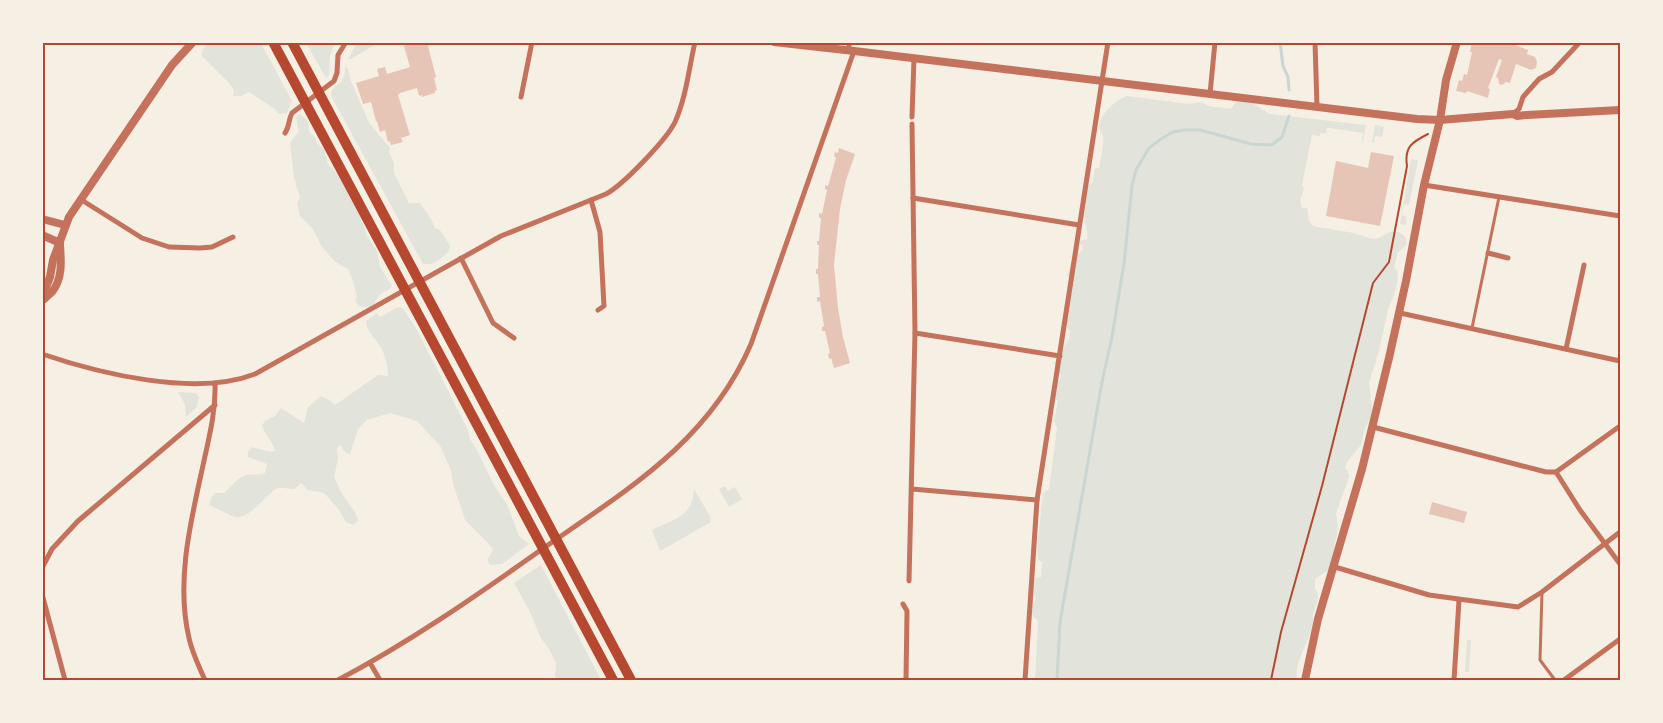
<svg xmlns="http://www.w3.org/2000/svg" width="1663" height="723" font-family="'Roboto Condensed',sans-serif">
<rect width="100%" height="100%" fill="#f6efe4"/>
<g fill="#e2e4dc">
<path d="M210,42l51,1 31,58 -5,12 -8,1 -4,-5 -26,-17 -8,4h-8l1,-6 -6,-8 -26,-26c-1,-7 3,-10 8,-14z"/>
<path d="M306,43h23l5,3 -4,10 -1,19 -3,3z"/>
<path d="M357,43v-1l21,1 -27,16h-3z"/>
<path d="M345,67l3,2 3,12 18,42 21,25 -1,4 5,11v10l15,30h11l11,16 4,9 5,2 10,16 -1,5c-7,7 -15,15 -26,13l-92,-168c1,-14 15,-10 14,-29z"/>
<path d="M1127,96l62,8 13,-2 6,4 23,3 6,-9 12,1 21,13 96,11 -3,17h-1l1,-9 -33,-5h-3l-1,6 -6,-1v3l-8,-1 -10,50 2,4 -4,12 2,7h5l2,13 4,5 41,7 15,5 7,1 14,-7h9c6,4 9,7 7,14l-8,6 -4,16 3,3 1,7 -3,14 -7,18 -9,41 -10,32 3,25 -2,10 -5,10 -4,17 -14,17 -2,6 3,3 1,6 -13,36 2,15 -8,41 -15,10v10c7,9 0,16 -2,26 0,6 0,10 -2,16 -5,16 -17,32 -14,49h-262l3,-59 -5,-5 -2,-8 5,-9c-4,-7 -4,-13 -1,-21l6,-1 1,-15 -4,-2 -1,-11 6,-56 6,-4 8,-61 -3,-7 4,-20 -6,-3v-15l8,-3 1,-5 -5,-6 -2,-6 15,-25 1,-8 -3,-2 -3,-10 7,-21v-16l-4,-6c5,-9 3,-20 15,-24l1,-5 -4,-2v-3l8,-2c1,-9 -1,-12 -3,-20 -4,-9 2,-24 4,-34l4,-2 3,-15h4c1,-8 5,-22 4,-31 -1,-3 -4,-7 -4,-11 1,-12 18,-27 28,-30z"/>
<path d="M299,114c10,7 9,3 10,17l6,6 2,6 7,6 4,15 13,13 7,17 14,24 -1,5h2l4,13 10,15 3,16 12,19c-3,5 -5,4 -10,7 -10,8 -4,17 -23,13l-4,-6 2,-3 -5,-19 -4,-9 -13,-7 -13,-15 -9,-18 -13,-13 -3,-14 3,-4 -6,-21 -4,-34 9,-12 -3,-13z"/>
<path d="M1375,125l9,2 -2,10 -7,-1 -1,7 -2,-1z"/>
<path d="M1411,159l7,1 -9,45 -5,-1 -2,11 5,2 -1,8 -6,-1z"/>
<path d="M398,307l5,1 14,22 51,100 2,9 7,11 18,37 12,17 12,32 10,8 -27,20 -12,1 -3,-5 6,-10 -5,-7 -23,-23 -12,-36 -2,-13 -10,-24 -24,-26 -27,-8 -23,7 -9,9 -8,25 -4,-1 -6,-8 -3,3 1,11 -4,18 8,17 13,18 3,8 -5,5 -7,-3 -7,-12 -15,-17 -16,-3 -7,-7 -7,6c-5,0 -11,-2 -16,-1 -9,2 -28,33 -44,29 -7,-3 -17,-9 -25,-12l3,-8 3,-4h9c6,-6 13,-14 20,-17 6,-3 12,0 21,-3l2,-9 -19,-7v-5l4,-5 18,5 6,-1c-4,-10 -11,-16 -14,-26l3,-4 10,-5 6,-8 23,15 4,-16 13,-11 10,5 4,4 43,-30 10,1c0,-10 -2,-19 -7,-28 -5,-10 -15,-16 -15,-27l11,-8 3,4z"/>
<path d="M178,392l18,1 3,4 -2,10 -11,10 -1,-13z"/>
<path d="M725,486l3,5 7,-4 7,12 -13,8 -10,-18z"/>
<path d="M694,489l17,29 -1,1 1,3 -51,29 -8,-21c22,-11 41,-13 42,-41z"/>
<path d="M541,565l60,115h-45l-1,-5 1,-12 -7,-14 -8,-11 -12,-28 -15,-27z"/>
<path d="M1467,640h4l-2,32h-4z"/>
</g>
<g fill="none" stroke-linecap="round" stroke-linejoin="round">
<g stroke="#c9d6d2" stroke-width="3">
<path d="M1280,42l3,24 5,11 1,13"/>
<path d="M1057,680l3,-58 42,-240 10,-45 12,-74 8,-77 4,-16 13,-22 12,-9 12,-7 12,-2h15l51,14 21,1 10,-8 7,-21"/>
</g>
</g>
<g fill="#e6c5b7">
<path d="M414,42h13l9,35 -2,1 3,12 -2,1v2l-13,4v-2l-3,1 -2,-8 -17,5 -2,2 12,40 -9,3 2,4 -12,3 -1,-4 -2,1 -3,-12 -5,2 -3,-11h-1l-5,-19 -8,2 -7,-21 23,-7 -2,-7 8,-2 2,7 23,-7 -6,-21z"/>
<path d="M1472,42h35l21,8 -1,4 8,3 2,5 -1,6 -5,2 -15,-6 -6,19 -4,-1 -4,3 -3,-1 -1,-6 -2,-1 6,-17 -3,-1 -11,29 2,1 -2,9 -21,-7 -1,2 -10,-2 3,-11 3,1 2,-7 3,1 5,-23h-2z"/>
<path d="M839,148l16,6 -9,26 -6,29 -6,56 4,43 5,29 7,26 -16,5 -3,-10 -2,1 -1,-5 2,-1 -5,-22h-3v-4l2,-1 -4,-25 -3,1v-5h3l-2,-23h-2v-5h2l1,-24h-2v-4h2l2,-23h-2v-5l3,1 5,-24 -2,-1v-4l3,1 8,-28 -2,-2 1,-4 3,1z"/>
<path d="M1371,152l23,4 -14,70 -54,-10 10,-55 32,7z"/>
<path d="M1432,502l35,10 -3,11 -35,-9z"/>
</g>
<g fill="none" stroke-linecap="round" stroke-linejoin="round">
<path stroke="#b5482f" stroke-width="2" d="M1271,680l10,-48 41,-146 51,-203 16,-21 18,-96c-3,-19 5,-24 21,-32"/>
<g stroke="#c5725c" stroke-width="3">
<path d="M1472,328l27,-131"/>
<path d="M1542,592l-2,68 15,20"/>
</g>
<g stroke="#c5725c" stroke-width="5">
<path d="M849,42v8"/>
<path d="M1315,42l2,65"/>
<path d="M1210,94l5,-52"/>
<path d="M521,97l11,-55"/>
<path d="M1513,114l6,-5 4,-12 16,-18 13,-7 28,-30"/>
<path d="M912,117l2,-59"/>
<path d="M285,133c5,-7 3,-13 7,-20l42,-32 3,-8 1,-18 8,-13"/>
<path d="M1424,185l196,31"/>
<path d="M913,198l166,27"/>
<path d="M80,199l62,39 27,9 31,1 12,-1 21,-10"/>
<path d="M591,200l9,32 4,74 -6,4"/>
<path d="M1488,253l20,5"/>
<path d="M461,258l32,65 21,15"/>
<path d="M1400,313l220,48"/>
<path d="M915,333l145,23"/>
<path d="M1566,349l18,-84"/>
<path d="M42,354c59,20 154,43 213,20l246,-138 105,-42c17,-9 61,-55 69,-72 11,-24 14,-54 20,-80"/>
<path d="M1373,427l173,45h10"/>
<path d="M1556,472l24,38 40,54"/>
<path d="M1556,472l64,-46"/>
<path d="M912,489l125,11"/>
<path d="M1335,567l94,28 89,12 24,-15 78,-60"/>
<path d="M42,568l10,-19 26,-28 137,-116"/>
<path d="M909,581l6,-248 -3,-209"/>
<path d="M42,594l23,86"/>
<path d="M903,604l4,7 -1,69"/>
<path d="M370,663l10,17"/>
<path d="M205,680c-6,-13 -13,-28 -16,-42 -13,-55 1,-114 13,-168 6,-29 14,-56 13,-87"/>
<path d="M338,680c70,-37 135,-82 200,-128 85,-60 170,-108 213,-208l103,-293"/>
<path d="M1025,680l12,-180 71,-458"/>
<path d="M1454,680l5,-80"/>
<path d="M1564,680l56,-41"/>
</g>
<g stroke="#c5725c" stroke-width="8">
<path d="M774,42l80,9 563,68 23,1 73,-6 4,2 10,-1 93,-5"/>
<path d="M42,219l23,6"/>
<path d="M42,235l18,8"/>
<path d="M45,298v-8l5,-13 3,-17 16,-43 103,-152 21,-23"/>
<path d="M43,300c3,-3 6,-5 9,-8 11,-14 9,-31 8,-47"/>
<path d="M1305,680l13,-61 44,-150 27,-111 17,-77 18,-96 16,-65 6,-40 11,-38"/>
</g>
<g stroke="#b5482f" stroke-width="10">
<path d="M273,42l340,638"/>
<path d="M292,42l339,638"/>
</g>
</g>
<rect width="1663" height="723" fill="none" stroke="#f6efe4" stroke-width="88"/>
<rect x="44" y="44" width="1575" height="635" fill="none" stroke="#b5482f" stroke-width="2"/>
</svg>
